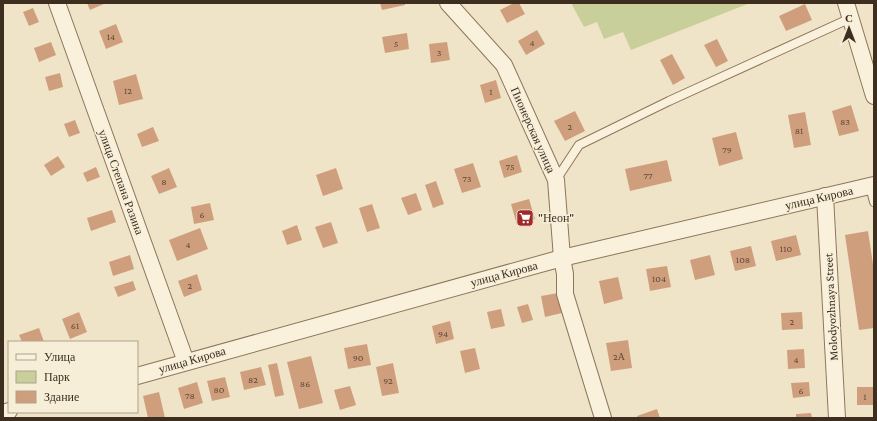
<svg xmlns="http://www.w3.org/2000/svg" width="877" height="421" font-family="'Crimson Pro',serif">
<rect width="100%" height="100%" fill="#f0e4c8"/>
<path fill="#c9cf9b" d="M571,3h179l-119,47 -8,-18 -19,7 -7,-17 -13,5z"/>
<g fill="#cf9f7d">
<path d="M87,3h19l-16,7z"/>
<path d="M380,3h25v2l-23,5z"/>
<path d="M514,3h5l6,11 -18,9 -7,-13z"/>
<path d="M805,4l7,16 -26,11 -7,-15z"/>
<path d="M33,8l6,14 -10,4 -6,-14z"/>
<path d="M116,24l7,18 -17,7 -7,-18z"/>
<path d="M537,30l8,14 -19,11 -8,-14z"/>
<path d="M407,33l2,16 -24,4 -3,-16z"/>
<path d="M717,39l11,22 -12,6 -12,-22z"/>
<path d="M51,42l5,13 -17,7 -5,-14z"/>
<path d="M447,42l3,18 -19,3 -2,-19z"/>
<path d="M672,54l13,24 -12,7 -13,-25z"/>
<path d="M60,73l3,14 -14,4 -4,-14z"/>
<path d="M136,74l7,25 -24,6 -6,-24z"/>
<path d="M496,80l5,18 -16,5 -5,-18z"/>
<path d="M851,105l8,26 -20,5 -7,-25z"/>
<path d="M575,111l10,20 -20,10 -11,-20z"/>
<path d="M805,112l6,33 -17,3 -6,-33z"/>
<path d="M75,120l5,13 -11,4 -5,-13z"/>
<path d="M153,127l6,14 -17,6 -5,-13z"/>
<path d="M736,132l7,27 -24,7 -7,-28z"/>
<path d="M517,155l5,17 -18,6 -5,-17z"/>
<path d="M58,156l7,11 -14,9 -7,-11z"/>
<path d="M667,160l5,21 -42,10 -5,-22z"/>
<path d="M473,163l8,24 -19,6 -8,-24z"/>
<path d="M96,167l4,10 -13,5 -4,-9z"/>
<path d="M169,168l8,19 -18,7 -8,-18z"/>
<path d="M336,168l7,21 -20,7 -7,-21z"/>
<path d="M436,181l8,23 -11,4 -8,-23z"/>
<path d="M416,193l6,17 -14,5 -7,-17z"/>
<path d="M529,199l6,20 -18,6 -6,-21z"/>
<path d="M210,203l4,17 -20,4 -3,-17z"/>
<path d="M372,204l8,24 -13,4 -8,-24z"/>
<path d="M112,210l4,12 -25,9 -4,-13z"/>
<path d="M331,222l7,21 -15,5 -8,-21z"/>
<path d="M297,225l5,15 -15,5 -5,-14z"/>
<path d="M200,228l8,21 -31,12 -8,-21z"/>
<path d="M868,231l6,40v57l-15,2 -14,-95z"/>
<path d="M796,235l5,20 -25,6 -5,-20z"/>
<path d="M751,246l5,20 -21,5 -5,-20z"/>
<path d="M130,255l4,14 -21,7 -4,-14z"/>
<path d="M710,255l5,20 -20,5 -5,-20z"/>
<path d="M667,266l4,21 -21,4 -4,-22z"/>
<path d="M197,274l5,16 -18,7 -6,-16z"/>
<path d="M618,277l5,22 -19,5 -5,-23z"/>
<path d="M133,281l3,9 -18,7 -4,-10z"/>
<path d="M558,293l4,20 -17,4 -4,-21z"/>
<path d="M528,304l5,16 -11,3 -5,-16z"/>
<path d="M501,309l4,17 -14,3 -4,-17z"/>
<path d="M79,312l8,20 -17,7 -8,-20z"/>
<path d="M802,312l1,17 -21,1 -1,-17z"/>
<path d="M450,321l4,18 -18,5 -4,-18z"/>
<path d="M39,328l5,14h-22l-3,-7z"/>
<path d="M628,340l4,28 -21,3 -5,-28z"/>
<path d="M367,344l4,21 -23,4 -4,-21z"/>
<path d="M475,348l5,21 -15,4 -5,-22z"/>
<path d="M804,349l1,19 -17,1 -1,-19z"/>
<path d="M311,356l12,47 -24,6 -12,-47z"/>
<path d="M277,363l7,32 -9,2 -7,-32z"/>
<path d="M393,363l6,30 -17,3 -6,-29z"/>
<path d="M261,367l5,18 -22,5 -4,-18z"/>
<path d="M225,377l5,20 -18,4 -5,-20z"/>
<path d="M197,382l6,21 -19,6 -6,-21z"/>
<path d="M809,382l1,14 -17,2 -2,-15z"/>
<path d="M350,386l6,19 -16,5 -6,-20z"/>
<rect x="857" y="387" width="17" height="18"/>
<path d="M159,392l6,26h-17l-5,-22z"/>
<path d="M657,409l3,9h-22l-1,-2z"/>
<path d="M811,413l1,5h-16v-4z"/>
</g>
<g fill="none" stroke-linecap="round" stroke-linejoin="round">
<defs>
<g id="service">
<path d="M556,180l23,-35 90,-44 182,-83"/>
<path d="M870,186l4,16"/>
</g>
<g id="minor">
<path d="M57,3l129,359"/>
<path d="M448,3l56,62 52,115 6,78 3,16v20l38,124"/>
<path d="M846,3l28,93"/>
<path d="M825,196l12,222"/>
<path d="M137,376l425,-118 312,-73"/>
<path d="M3,413l6,-2"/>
</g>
</defs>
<use href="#service" stroke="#8d765c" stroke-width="10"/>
<use href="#minor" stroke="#8d765c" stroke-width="18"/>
<use href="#service" stroke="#faf1dc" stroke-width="8"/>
<use href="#minor" stroke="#faf1dc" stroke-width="16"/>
</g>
<defs>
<symbol id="supermarket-square" viewBox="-11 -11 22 22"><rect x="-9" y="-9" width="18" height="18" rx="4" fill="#9e2a2b" stroke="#f7eed8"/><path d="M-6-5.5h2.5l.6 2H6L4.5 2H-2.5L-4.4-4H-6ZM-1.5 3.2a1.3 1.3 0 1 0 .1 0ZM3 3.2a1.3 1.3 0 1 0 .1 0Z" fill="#fff"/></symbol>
</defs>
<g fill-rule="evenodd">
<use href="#supermarket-square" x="515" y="208" width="20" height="20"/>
</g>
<g text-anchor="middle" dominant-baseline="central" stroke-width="3" stroke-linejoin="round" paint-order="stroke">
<g font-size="10" fill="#624a37">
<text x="111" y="36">14</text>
<text x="532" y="42">4</text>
<text x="396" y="43">5</text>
<text x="439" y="52">3</text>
<text x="128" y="90">12</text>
<text x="491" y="91">1</text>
<text x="845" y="121">83</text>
<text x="570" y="126">2</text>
<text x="799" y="130">81</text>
<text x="727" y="149">79</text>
<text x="510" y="166">75</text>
<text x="648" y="175">77</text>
<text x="467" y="178">73</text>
<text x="164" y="181">8</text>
<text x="202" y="214">6</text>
<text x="188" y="244">4</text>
<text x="786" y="248">110</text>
<text x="743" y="259">108</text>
<text x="659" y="278">104</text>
<text x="190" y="285">2</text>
<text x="792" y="321">2</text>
<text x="75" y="325">61</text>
<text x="443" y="333">94</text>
<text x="619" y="356">2А</text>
<text x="358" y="357">90</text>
<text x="796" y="359">4</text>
<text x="253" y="379">82</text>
<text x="388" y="380">92</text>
<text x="305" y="383">86</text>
<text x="219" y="389">80</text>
<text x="801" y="390">6</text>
<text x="190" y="395">78</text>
<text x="865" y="396">1</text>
</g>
<g font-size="12" fill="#3d2e20" stroke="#f7eed8">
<text transform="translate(533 130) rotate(66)">Пионерская улица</text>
<text transform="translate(121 182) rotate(70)">улица Степана Разина</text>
<text transform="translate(819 198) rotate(-13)">улица Кирова</text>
<text transform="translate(504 274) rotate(-15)">улица Кирова</text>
<text transform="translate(831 307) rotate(-93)">Molodyozhnaya Street</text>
<text transform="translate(192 360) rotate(-16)">улица Кирова</text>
</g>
<g font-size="12" fill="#3d2e20" stroke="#f7eed8" text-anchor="start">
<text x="538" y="218">"Неон"</text>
</g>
</g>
<rect width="877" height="421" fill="none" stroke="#3d2e20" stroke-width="8"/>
<rect x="8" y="341" width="130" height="72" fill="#f7eed8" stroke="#ada18e"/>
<rect x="16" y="354" width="20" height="6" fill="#faf1dc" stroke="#ada18e"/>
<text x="44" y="361" font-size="12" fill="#3d2e20">Улица</text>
<rect x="16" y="371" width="20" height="12" fill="#c9cf9b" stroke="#ada18e"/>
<text x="44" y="381" font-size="12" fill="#3d2e20">Парк</text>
<rect x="16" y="391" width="20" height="12" fill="#cf9f7d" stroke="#ada18e"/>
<text x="44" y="401" font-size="12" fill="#3d2e20">Здание</text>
<g transform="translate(849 28)" stroke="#f7eed8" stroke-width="3" paint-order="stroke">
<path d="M0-3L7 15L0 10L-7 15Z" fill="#3d2e20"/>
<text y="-6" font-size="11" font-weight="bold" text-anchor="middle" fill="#3d2e20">С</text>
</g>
</svg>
